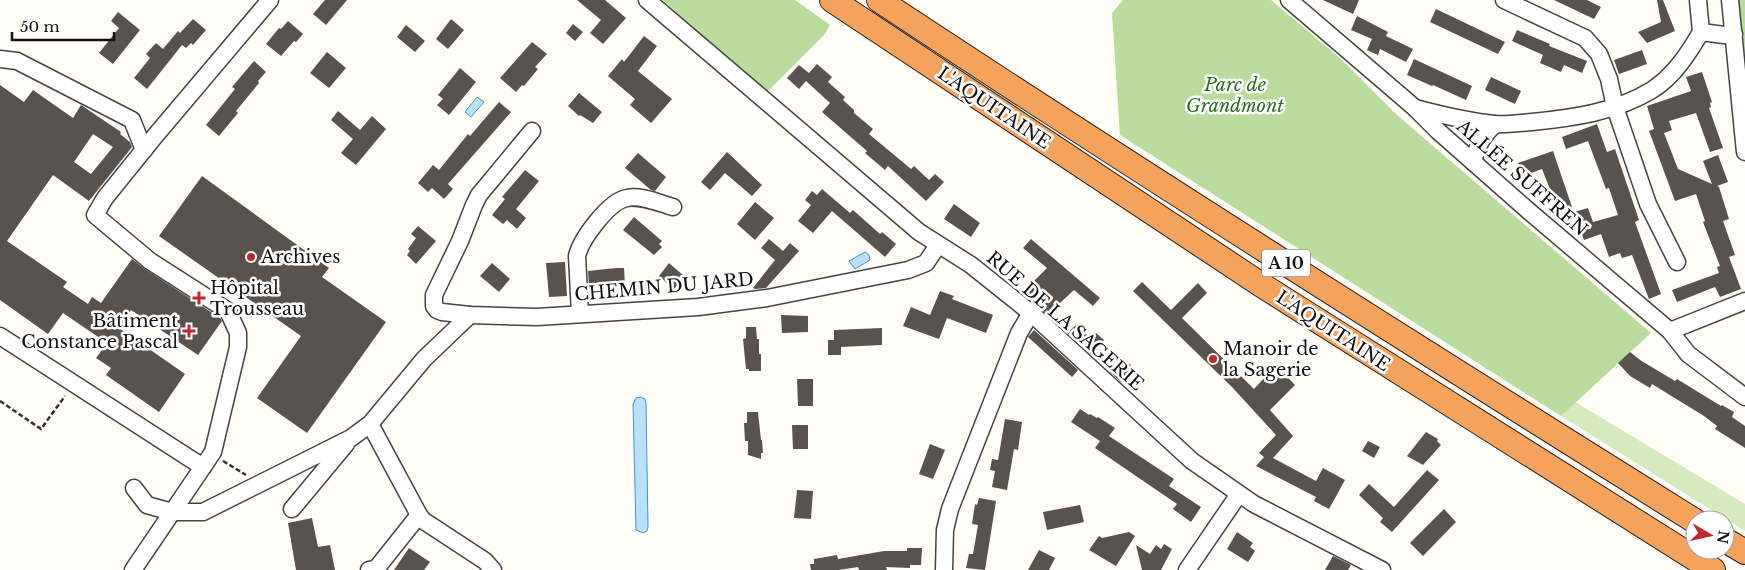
<svg xmlns="http://www.w3.org/2000/svg" width="1745" height="570" font-family="'Libre Baskerville',serif">
<rect width="100%" height="100%" fill="#fffdf5"/>
<path fill="#d5ebbd" d="M1575,402l170,102v27l-184,-115z"/>
<g fill="#b9dc9c">
<path d="M663,0h132l35,25 -6,10 -59,59z"/>
<path d="M1123,0h148l70,59 56,56 254,218 -90,83 -441,-281 -8,-122z"/>
<path d="M1738,0h7v59z"/>
</g>
<g fill="#b9e0f7" stroke="#3f96cf">
<path d="M477,97l7,5 -13,15 -6,-5z"/>
<path d="M865,252l4,3 1,5 -15,9 -6,-8z"/>
<path d="M641,397l4,2 1,4 2,124 -1,4 -4,2 -7,-3 -3,-126 3,-6z"/>
</g>
<g fill="#5a524d" fill-rule="evenodd">
<path d="M325,0h22l-21,25 -13,-11z"/>
<path d="M577,0h28l21,18 -23,26 -13,-11 11,-13z"/>
<path d="M1323,0h36l-6,14z"/>
<path d="M1554,0h33l14,7 -7,12z"/>
<path d="M1657,0h6l12,31 -28,12 -9,-11 23,-10z"/>
<path d="M1436,9l69,33 -7,12 -68,-32z"/>
<path d="M118,12l22,18 -27,34 -14,-11 20,-25 -8,-7z"/>
<path d="M1357,16l31,16 -2,4 27,13 -7,13 -26,-13 -2,6 -11,-5 5,-11 -21,-9z"/>
<path d="M193,19l13,11 -13,15 -2,-2 -5,5 -4,-3 -35,44 -13,-11 16,-20 -4,-4 10,-11 7,6 15,-18 2,2z"/>
<path d="M451,19l13,11 -16,19 -12,-10z"/>
<path d="M288,21l15,13 -7,8 -2,-1 -13,15 -15,-12 13,-16 2,1z"/>
<path d="M573,24l10,8 -8,9 -9,-8z"/>
<path d="M406,25l19,16 -10,11 -18,-15z"/>
<path d="M1517,30l33,14 -1,2 38,15 -5,12 -18,-8 -3,7 -21,-9 3,-8 -31,-14z"/>
<path d="M644,36l13,10 -19,25 34,28 -21,24 -21,-18 5,-6 -27,-23 14,-17 2,3z"/>
<path d="M532,42l15,12 -12,13 3,2 -14,17 -2,-1 -6,7 -16,-14z"/>
<path d="M1642,50l5,14 -28,10 -5,-14z"/>
<path d="M327,52l19,16 -17,20 -19,-15z"/>
<path d="M1414,59l58,27 -6,14 -33,-15 -1,1 -25,-11z"/>
<path d="M254,61l12,11 -8,9 1,2 -23,28 2,2 -19,23 -13,-11 29,-36 -3,-2z"/>
<path d="M817,64l15,13 -4,5 17,15 -2,3 11,10v3l19,16 -4,5 42,35 3,-3 15,14 6,-6 9,8 -18,19 -38,-35 -3,4 -20,-17 2,-2 -45,-39 8,-9 -24,-22 -7,8 -12,-11 12,-13 10,8z"/>
<path d="M460,68l16,14 -27,33 -12,-10 6,-6 -5,-4z"/>
<path d="M1702,72l10,30 -2,1 1,4 -2,1 14,40 -13,4 -14,-39 -27,8 3,9 -8,3 14,36 34,15 -9,-23 15,-6 10,27 -11,4 2,1 10,32 -6,2 12,34 -6,2 12,32 -21,8 -5,-10 -38,15 -5,-12 47,-17 -2,-6 3,-1 -17,-44 2,-1 -9,-27 -21,7 -26,-70 5,-2 -7,-23 44,-15 -5,-14z"/>
<path d="M1491,77l30,14 -6,13 -30,-14z"/>
<path d="M0,85l24,17 9,-12 40,28 8,-13 40,27 -1,2 10,8 2,5 -43,54 -36,-26 -46,66 60,41 -4,5 25,17 4,-7 9,6 31,-44 13,10 75,49 2,3 -24,34 -67,-45 -12,18 66,46 -26,38 -53,-37 5,-7 -15,-10 11,-15 -44,-30 -15,21 -48,-34zM93,134l20,13 -22,27 -17,-12z"/>
<path d="M579,93l23,19 -9,11 -13,-8 -1,1 -11,-10z"/>
<path d="M499,102l12,10 -63,72 5,5 -9,10 -12,-11 -4,4 -10,-9 15,-18 6,5 29,-36 2,2z"/>
<path d="M338,111l22,19 12,-14 14,13 -30,36 -15,-12 12,-14 -22,-19z"/>
<path d="M1597,124l10,28 8,-3 24,71 -4,2 26,72 -12,5 -17,-44 -10,3 -2,-5 -11,4 -8,-23 -17,6 -10,-28 14,-4 5,14 25,-7 -9,-27 -3,1 -18,-48 -22,8 -4,-12z"/>
<path d="M1553,151l19,56 -13,5 -17,-43 -19,7 -5,-13z"/>
<path d="M727,152l35,33 -10,11 -27,-23 -15,17 -9,-8z"/>
<path d="M638,153l28,24 -11,14 -4,-1 -26,-22z"/>
<path d="M525,170l14,11 -23,28 10,9 -9,11 -10,-9 -4,4 -11,-9 13,-16 -3,-2z"/>
<path d="M202,176l127,92 -7,9 64,45 -79,111 -50,-35 44,-62 -142,-100z"/>
<path d="M822,189l28,24 3,-3 27,24 2,-2 14,12 -11,13 -53,-46 -19,22 -15,-12 13,-16 -6,-5 7,-9 5,4z"/>
<path d="M755,202l19,16 -19,22 -18,-16z"/>
<path d="M954,204l26,19 -9,14 -27,-18z"/>
<path d="M634,217l28,24 -3,3 3,3 -8,8 -31,-25z"/>
<path d="M418,226l18,15 -20,23 -9,-9 3,-4 -2,-2 8,-11 -5,-4z"/>
<path d="M769,239l14,12 7,-8 9,8 -33,37 -11,1 -2,-1 22,-28 -14,-12z"/>
<path d="M1031,239l69,59 -7,8 -19,-16 -27,25 -25,-22 25,-25 -24,-20z"/>
<path d="M565,262l2,34 -18,1 -3,-34z"/>
<path d="M492,263l18,16 -11,13 -19,-16z"/>
<path d="M669,263l15,13 -10,13 -15,-13z"/>
<path d="M616,268h8l1,17 -36,2 -1,-16z"/>
<path d="M1142,282l29,28 27,-27 9,10 -25,25 72,71 22,-24 19,20 -25,25 23,26 -20,22 43,23 7,-13 22,12 -16,29 -15,-8 2,-4 -60,-31 8,-9 -5,-4 17,-18 -44,-48 -99,-96z"/>
<path d="M940,291l14,5 -2,3 41,16 -7,18 -39,-15 -8,21 -36,-13 8,-19 19,8z"/>
<path d="M781,315l27,1v16l-26,1z"/>
<path d="M1055,322l6,1 8,8 7,-6 15,14 5,-6 8,7 -12,15z"/>
<path d="M746,327h10l1,12h2v15h2v17h-12v-2h-3l-3,-30 3,-1z"/>
<path d="M882,328v17l-41,2v8h-13v-15h6v-10z"/>
<path d="M1034,330l44,40 -6,7 -44,-40z"/>
<path d="M1630,352l10,8 35,21 2,-2 44,27 1,-1 12,7 -2,5 13,9v22l-30,-19 2,-3 -13,-10 -52,-32 -2,4 -20,-12 -12,-13z"/>
<path d="M1123,358l11,10 -13,14 -11,-10z"/>
<path d="M797,379h16v27h-15z"/>
<path d="M1080,409l9,6 1,-1 7,4 1,-1 17,11 -6,8 65,43 -5,7 32,21 -10,15 -18,-13 4,-5 -82,-56 5,-7 -29,-19z"/>
<path d="M747,412h11l3,28h1l1,13h-2v6l-13,-4v-14h-3l-1,-18h3z"/>
<path d="M1005,419l17,3 -4,28 -4,-1 -7,41 -15,-3 3,-16 -5,-1 2,-11 6,1z"/>
<path d="M792,425h16v24h-15z"/>
<path d="M1426,432l12,7 -1,2 4,4 -18,20 -16,-9z"/>
<path d="M1368,441l12,6 -6,11 -12,-7z"/>
<path d="M930,444l15,6 -12,29 -14,-5z"/>
<path d="M1427,470l12,10 -47,52 -12,-10 3,-4 -24,-23 10,-11 25,23z"/>
<path d="M797,490l16,1 -2,28 -17,-1z"/>
<path d="M979,498l17,3 -11,69 -19,-2 3,-14h4l5,-29 -6,-1 3,-20 2,1z"/>
<path d="M1080,505l4,17 -37,8 -4,-18z"/>
<path d="M1444,509l12,13 -33,34 -13,-13z"/>
<path d="M312,518l6,29 12,-2 5,25h-39l-8,-47z"/>
<path d="M1129,532l6,4 -19,30 -27,-16 10,-14 3,2z"/>
<path d="M1237,532l16,11 -3,4 5,4 -7,11 -21,-13z"/>
<path d="M1164,544l8,5 -11,21h-19l-6,-25 14,9 6,-9 5,4z"/>
<path d="M409,548l21,14 -6,8h-30z"/>
<path d="M907,548h15l-1,17h-11v3l-24,-1 1,3h-28l-1,-3 -19,3h-28l-1,-6h4v-5l23,-4 1,4 46,-8h23z"/>
<path d="M1039,550l16,8 -6,12h-21z"/>
<path d="M1333,556l18,9 -3,5h-23z"/>
</g>
<g fill="none" stroke-linecap="round" stroke-linejoin="round">
<defs>
<g id="minor">
<path d="M647,0l272,232 52,33 60,48 161,148 62,43 128,66"/>
<path d="M1289,0l126,108 23,23 93,82 139,118 75,-30"/>
<path d="M1504,0l81,38 14,16 10,25 6,28 33,97 29,58"/>
<path d="M1698,0l3,32 23,3 10,-1"/>
<path d="M1730,0l15,152"/>
<path d="M0,59l17,2 115,59 12,30"/>
<path d="M1415,108c26,7 52,13 79,16 12,1 25,-1 38,-2 41,-4 84,-10 120,-32 22,-14 36,-36 49,-58"/>
<path d="M532,131l-53,64 -5,10 -14,36 -26,54v11l3,4 5,2 28,3 67,2 161,-10 69,-9 141,-28 18,-7 12,-18"/>
<path d="M1473,162c4,-16 10,-27 22,-38"/>
<path d="M580,314l-3,-58c4,-17 32,-55 50,-58 14,-3 32,5 46,9"/>
<path d="M1670,331l18,23 57,43"/>
<path d="M0,336l203,131"/>
<path d="M370,424l49,91 5,6 61,40 8,9"/>
<path d="M134,488l13,17 25,7h31l148,-74 19,-14 54,-65 46,-44"/>
<path d="M292,509l54,-65"/>
<path d="M133,570l80,-118 25,-105v-14l-10,-22 -78,-50 -55,-46 10,-17 50,-62 115,-136"/>
<path d="M369,570l7,-1 43,-54"/>
<path d="M944,570l1,-40 5,-21 69,-176 12,-20"/>
<path d="M1187,570l52,-76"/>
</g>
<g id="highway">
<path d="M832,0l428,284 453,286"/>
<path d="M879,0c269,178 542,350 816,521"/>
<path d="M1725,540l20,12"/>
</g>
</defs>
<use href="#minor" stroke="#444" stroke-width="19"/>
<use href="#highway" stroke="#222" stroke-width="26"/>
<g stroke="#333" stroke-width="2.5" stroke-dasharray="5 2.5" stroke-linecap="butt">
<path d="M0,401l41,28 24,-33"/>
<path d="M223,461l23,14"/>
</g>
<use href="#minor" stroke="#fff" stroke-width="16"/>
<use href="#highway" stroke="#f5a25d" stroke-width="24"/>
</g>
<g fill="#c4262e" stroke="#fff" stroke-width="2">
<circle cx="251" cy="257" r="5"/>
<path d="M196.5 290.5h5v5h5v5h-5v5h-5v-5h-5v-5h5z"/>
<path d="M186.5 323.5h5v5h5v5h-5v5h-5v-5h-5v-5h5z"/>
<circle cx="1213" cy="359" r="5"/>
</g>
<g text-anchor="middle" dominant-baseline="central" stroke-width="5" stroke-linejoin="round" paint-order="stroke">
<rect fill="#fff" stroke="#585858" stroke-width="1" x="1262" y="249.5" width="48" height="27" rx="4"/>
<g font-size="16" font-weight="bold" fill="#111">
<text x="1286" y="263">A 10</text>
</g>
<g font-size="18" font-style="italic" fill="#2f6b1f" stroke="#fff">
<text x="1235" y="85">Parc de<tspan x="1235" dy="21">Grandmont</tspan></text>
</g>
<g font-size="18" fill="#111" stroke="#fff">
<text transform="translate(994 108) rotate(34)">L'AQUITAINE</text>
<text transform="translate(1522 178) rotate(41)">ALLÉE SUFFREN</text>
<text transform="translate(664 287) rotate(-5)">CHEMIN DU JARD</text>
<text transform="translate(1065 321) rotate(41)">RUE DE LA SAGERIE</text>
<text transform="translate(1333 331) rotate(33)">L'AQUITAINE</text>
</g>
<g font-size="18" fill="#111" stroke="#fff" text-anchor="start">
<text x="261" y="257">Archives</text>
<text x="210" y="288">Hôpital<tspan x="210" dy="21">Trousseau</tspan></text>
<text x="178" y="321" text-anchor="end">Bâtiment<tspan x="178" dy="21">Constance Pascal</tspan></text>
<text x="1223" y="349">Manoir de<tspan x="1223" dy="21">la Sagerie</tspan></text>
</g>
</g>
<g transform="translate(1710 535) rotate(99)"><circle r="24" fill="#ffffff" stroke="#a0a0a0"/>
<path d="M0-4L9 19L0 12L-9 19Z" fill="#c4262e"/>
<text y="-8" font-size="14" font-weight="bold" text-anchor="middle" fill="#111111">N</text>
</g>
<path d="M12 32v8h102v-8" fill="none" stroke="#111111" stroke-width="2.5"/>
<text x="20" y="32" font-size="15" fill="#111111" stroke="#ffffff" stroke-width="4" paint-order="stroke">50 m</text>
</svg>
